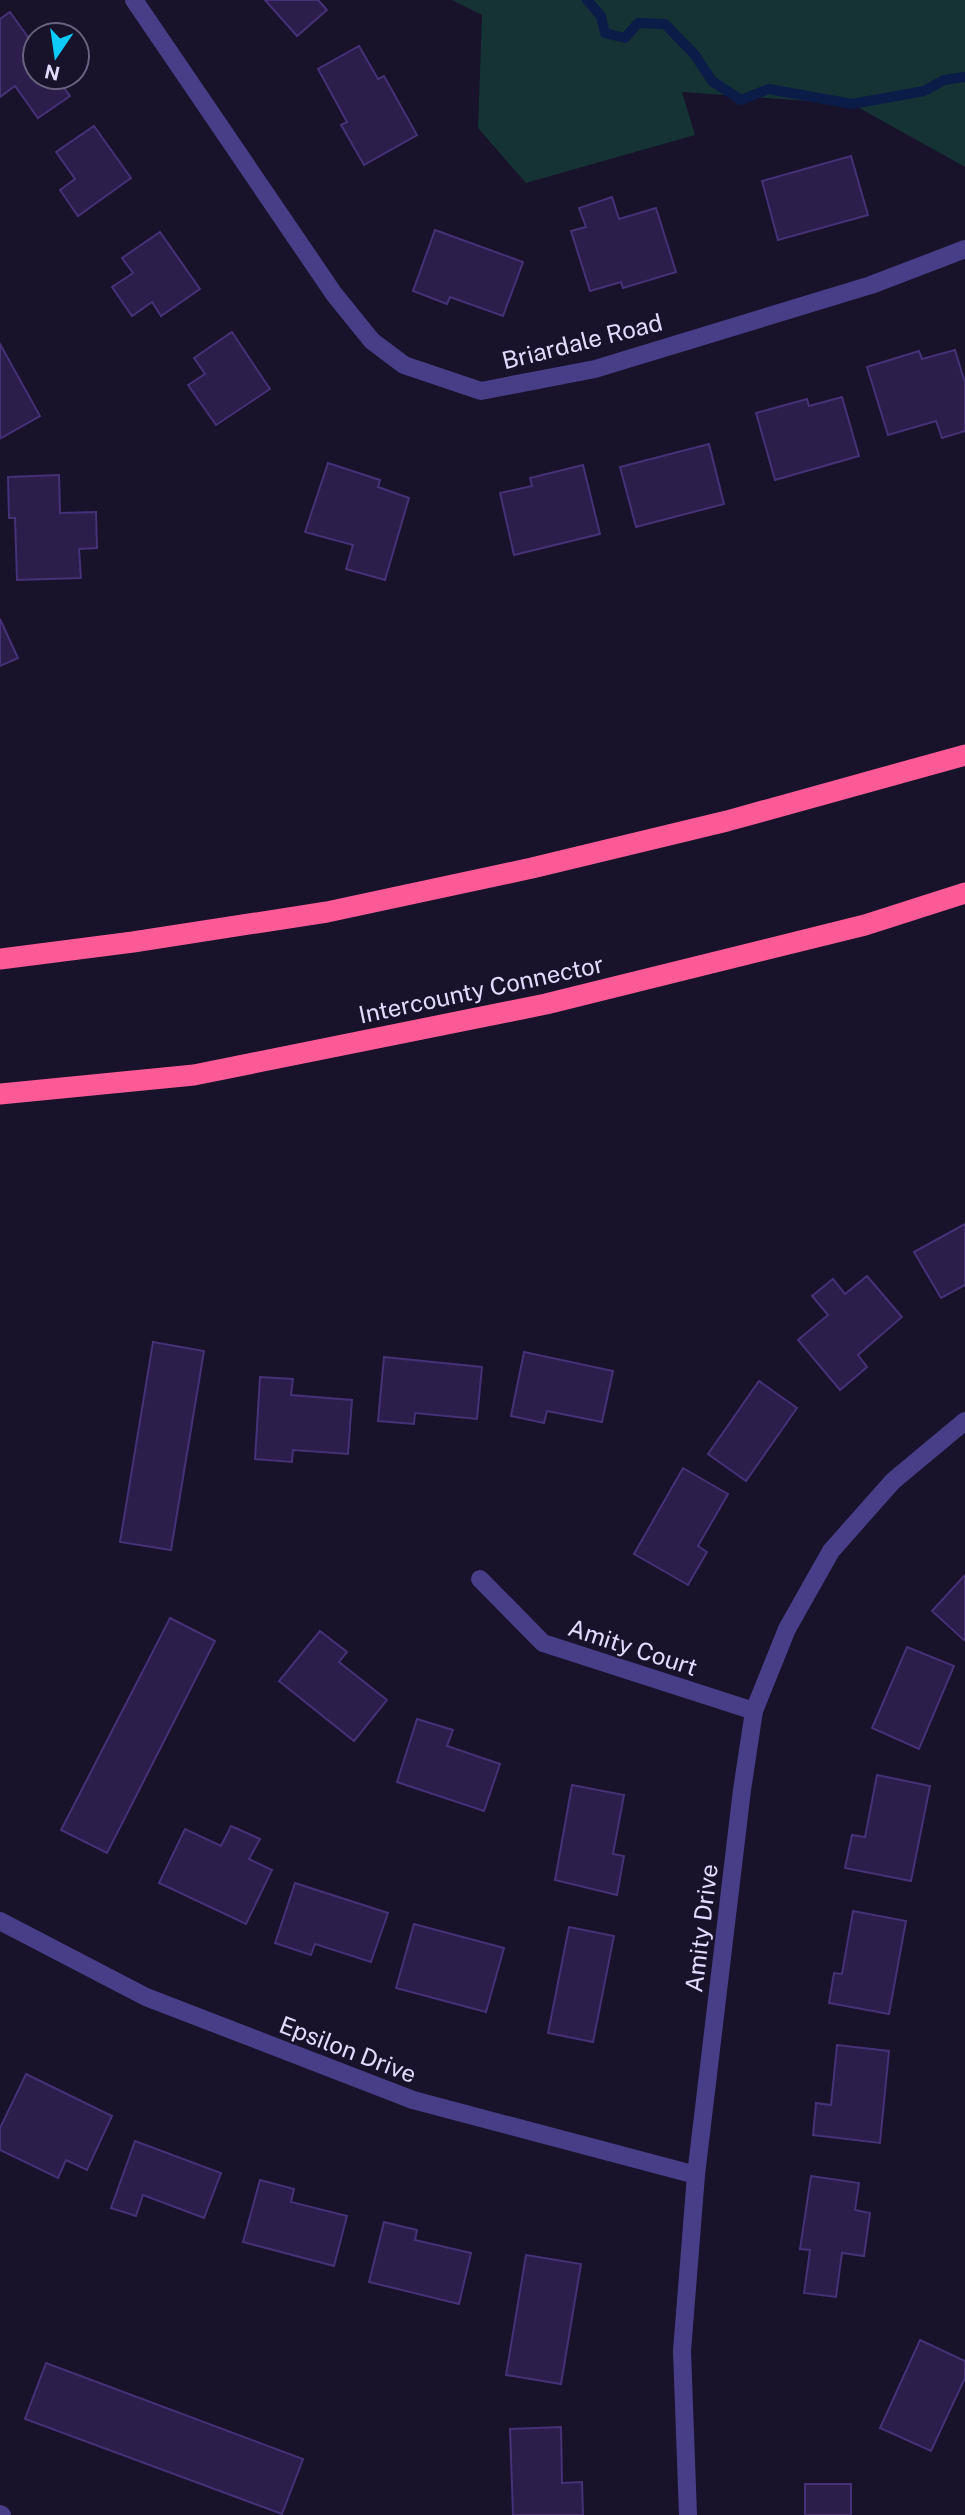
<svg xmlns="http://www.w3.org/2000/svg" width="965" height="2515" font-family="'Public Sans',sans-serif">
<rect width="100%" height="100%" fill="#18122a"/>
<path fill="#153234" d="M452,0h513v167l-113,-63 -170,-12 13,43 -169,48 -48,-55 4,-113z"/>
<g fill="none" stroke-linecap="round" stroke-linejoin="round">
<path stroke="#0c1c48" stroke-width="10" d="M587,0l14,16 4,17 20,5 13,-15 27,1 30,31 17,26 29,19 28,-11 83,15 72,-13 20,-11 21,-3"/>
</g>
<g fill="#2b1e4b" stroke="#453176" stroke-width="2">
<path d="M265,0h53l9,10 -30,26z"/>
<path d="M10,12l25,35v30h21l14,19 -32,22 -23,-32 -15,11v-78z"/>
<path d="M359,46l19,33 6,-3 33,59 -53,30 -23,-40 6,-3 -29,-53z"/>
<path d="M94,126l37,52 -53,38 -18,-26 15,-11 -19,-27z"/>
<path d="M851,156l17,59 -90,25 -16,-59z"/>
<path d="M612,197l7,22 37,-11 20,64 -53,16 -2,-6 -31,9 -19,-60 15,-4 -7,-19z"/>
<path d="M435,230l88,32 -20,54 -53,-19 -3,7 -34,-13z"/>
<path d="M160,232l40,57 -39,27 -9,-14 -20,14 -20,-29 21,-14 -11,-15z"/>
<path d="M232,332l38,57 -54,36 -28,-40 17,-11 -11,-16z"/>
<path d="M0,344l40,72 -39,22 -1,-2z"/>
<path d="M955,350l10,33v48l-23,7 -6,-17 -48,14 -21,-68 52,-16 3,8z"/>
<path d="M842,397l17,59 -84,24 -19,-67 51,-14 2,7z"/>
<path d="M709,444l15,60 -88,23 -16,-60z"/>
<path d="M328,463l52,17 -2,7 31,11 -24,82 -39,-11 7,-24 -48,-13z"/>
<path d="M583,465l17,69 -86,21 -14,-62 32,-7 -2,-8z"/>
<path d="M59,475l1,38 36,-1 1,36 -18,1 2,29 -64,2 -2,-62h-6l-1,-41z"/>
<path d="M0,619l18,39 -18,8z"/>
<path d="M965,1224v61l-24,13 -27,-46z"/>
<path d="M867,1276l35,41 -44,38 9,12 -27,23 -42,-50 30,-25 -16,-19 21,-17 12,15z"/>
<path d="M153,1342l51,9 -33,199 -51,-8z"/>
<path d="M524,1352l89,19 -11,51 -55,-11 -3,12 -33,-7z"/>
<path d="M384,1357l98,10 -5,52 -62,-6 -1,11 -36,-3z"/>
<path d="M260,1377l33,2 -2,16 61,5 -4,54 -55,-4 -1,12 -37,-3z"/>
<path d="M759,1381l38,27 -51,73 -38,-27z"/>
<path d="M683,1468l45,26 -30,52 9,6 -19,33 -54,-31z"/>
<path d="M965,1575v66l-33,-30z"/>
<path d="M170,1618l45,23 -108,212 -46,-23z"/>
<path d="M320,1631l27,21 -8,10 48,38 -33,41 -75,-60z"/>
<path d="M907,1647l47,19 -35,83 -47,-21z"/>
<path d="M417,1719l36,11 -6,16 53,18 -16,47 -87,-29z"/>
<path d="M877,1775l53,11 -19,95 -66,-13 7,-33 13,2z"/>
<path d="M572,1785l52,10 -11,59 11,2 -7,39 -62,-15z"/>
<path d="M231,1826l29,13 -11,20 23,11 -26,54 -87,-41 26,-54 36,17z"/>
<path d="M295,1883l93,30 -17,49 -56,-18 -4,11 -36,-12z"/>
<path d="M853,1911l53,10 -17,93 -60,-11 5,-30 8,1z"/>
<path d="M414,1924l90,24 -18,64 -90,-24z"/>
<path d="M569,1927l45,9 -21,106 -45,-9z"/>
<path d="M837,2045l52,6 -9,92 -67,-8 3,-32 15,2z"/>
<path d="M26,2074l86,42 -25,54 -21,-10 -8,18 -58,-28v-22z"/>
<path d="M135,2141l86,32 -17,45 -61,-23 -7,21 -25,-8z"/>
<path d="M811,2176l48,7 -4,27 15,3 -6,43 -22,-3 -6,44 -32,-4 6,-43 -10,-1z"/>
<path d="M260,2180l34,9 -3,13 56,14 -13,50 -91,-24z"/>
<path d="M384,2222l33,8 -2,10 56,13 -12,51 -90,-22z"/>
<path d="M526,2255l55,9 -20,120 -55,-9z"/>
<path d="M920,2340l45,21v17l-34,73 -51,-23z"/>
<path d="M46,2363l257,96 -21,55 -257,-95z"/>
<path d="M561,2427l1,56 20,-1 1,33h-70l-3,-86z"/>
<rect x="805" y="2484" width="46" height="31"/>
</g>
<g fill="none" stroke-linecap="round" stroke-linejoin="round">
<g stroke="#483e88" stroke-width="18">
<path d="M134,0l200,294 38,47 32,24 77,26 114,-22 276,-84 94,-36"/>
<path d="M480,1579l63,64 211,68"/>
<path d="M0,1921l146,76 267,103 283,75"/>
<path d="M0,2514l2,1"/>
<path d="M688,2515l-6,-164 14,-176 46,-385 12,-79 33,-82 44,-78 62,-70 72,-60"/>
</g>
<g stroke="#fb5a97" stroke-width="21">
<path d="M0,959l133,-17 194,-30 205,-44 195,-47 238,-66"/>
<path d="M0,1094l194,-19 352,-71 319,-79 100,-32"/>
</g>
</g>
<g text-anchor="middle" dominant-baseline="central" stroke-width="5" stroke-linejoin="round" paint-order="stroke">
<g font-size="24" fill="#e3dbfe" stroke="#18122a">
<text transform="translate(582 341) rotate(-14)">Briardale Road</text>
<text transform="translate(481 989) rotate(-12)">Intercounty Connector</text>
<text transform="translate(633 1647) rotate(18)">Amity Court</text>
<text transform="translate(701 1928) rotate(-83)">Amity Drive</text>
<text transform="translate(348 2049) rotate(21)">Epsilon Drive</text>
</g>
</g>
<g transform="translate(56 56) rotate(193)"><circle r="33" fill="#18122a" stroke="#69627f" stroke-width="2"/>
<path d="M0-5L12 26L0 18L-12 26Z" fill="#0dcaf9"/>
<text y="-10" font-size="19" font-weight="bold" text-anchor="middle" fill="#e3dbfe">N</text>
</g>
</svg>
